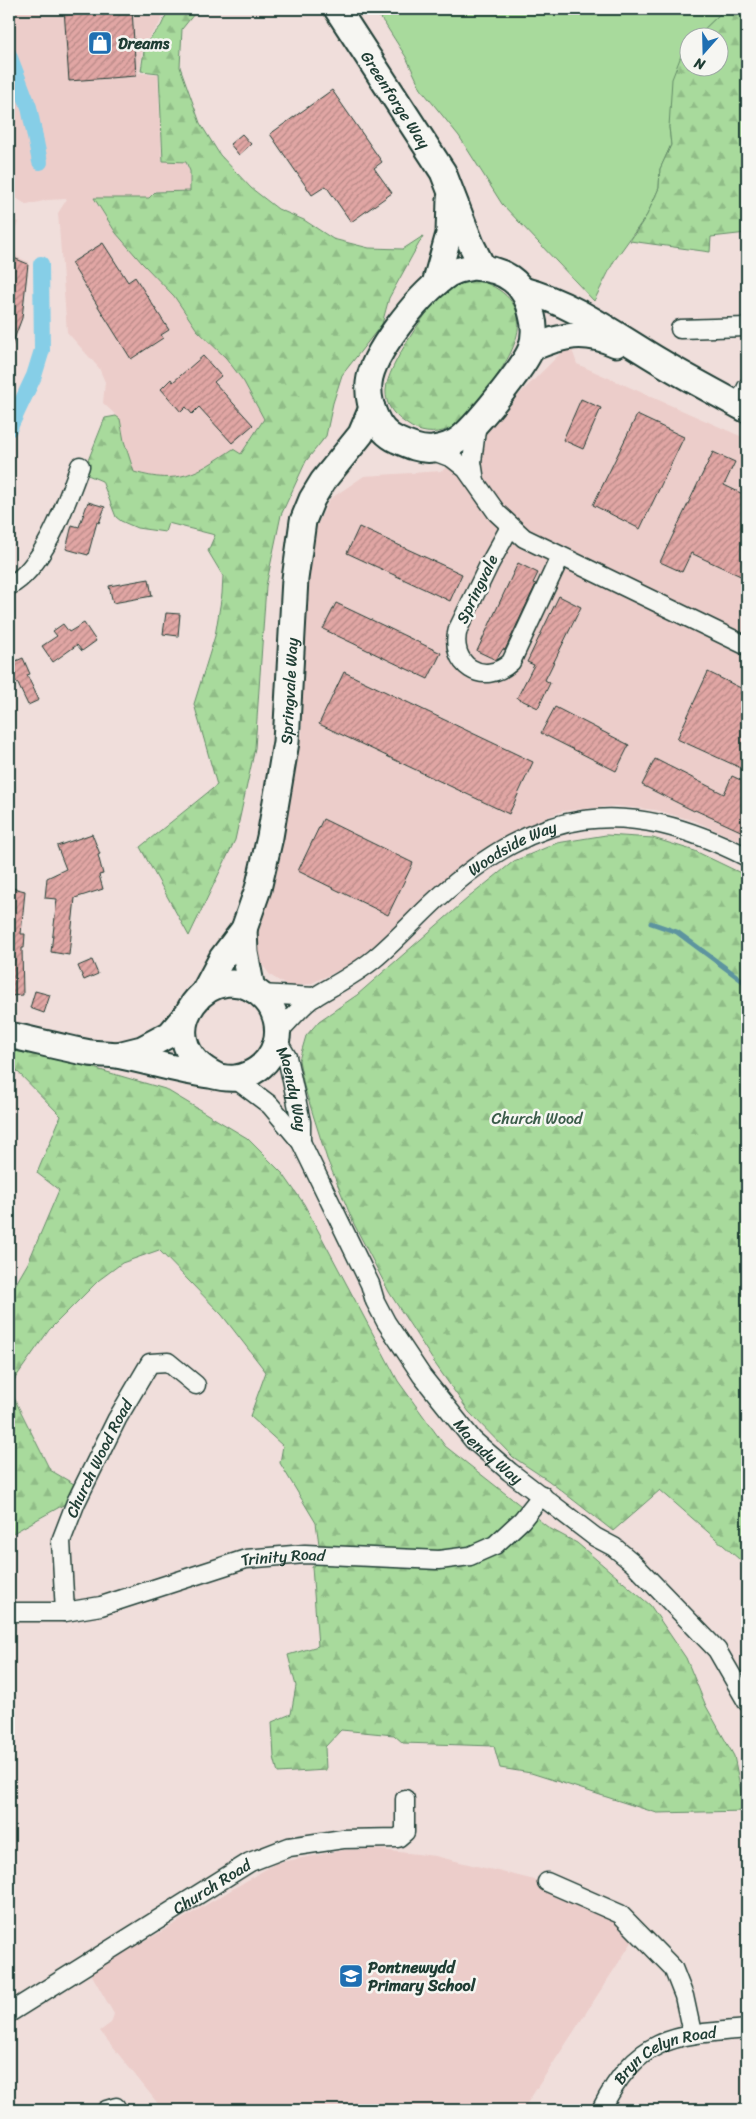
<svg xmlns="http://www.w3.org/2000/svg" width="756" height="2119" font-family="Sriracha,sans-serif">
<defs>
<pattern id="forest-firs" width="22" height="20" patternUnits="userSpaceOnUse" patternTransform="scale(1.25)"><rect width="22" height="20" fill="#a8da9c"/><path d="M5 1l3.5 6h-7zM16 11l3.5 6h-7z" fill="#90bc87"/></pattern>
<pattern id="building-hatch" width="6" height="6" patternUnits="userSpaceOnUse" patternTransform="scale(1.25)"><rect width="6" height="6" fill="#e1a6a4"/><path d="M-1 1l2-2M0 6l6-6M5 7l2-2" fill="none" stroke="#b68886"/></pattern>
</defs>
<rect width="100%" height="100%" fill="#f0dedb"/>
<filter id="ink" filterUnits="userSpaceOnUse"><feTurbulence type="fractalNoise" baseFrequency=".02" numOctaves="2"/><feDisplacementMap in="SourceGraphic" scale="10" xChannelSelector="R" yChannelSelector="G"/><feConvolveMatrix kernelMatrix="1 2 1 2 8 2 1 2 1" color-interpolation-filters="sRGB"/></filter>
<g filter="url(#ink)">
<g fill="#eccdca">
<path d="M9,9h157l-7,16 -16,20 -4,28 19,1 4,87 23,1 4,8 1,21h-35l-7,7 -54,1 22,34 26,30 32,33 23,34 29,28 18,24 20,37 -23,35 -8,-5 -29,20 -22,8h-28l-20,-5 -10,-31 -4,-22 -17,-16 2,-21 -6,-14 -32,-36 -9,-119 9,-14 -20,1 -20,5 -14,-9 -3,-10 -1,32 9,4 -5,14 4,21 12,5 -7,56 -13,40z"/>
<path d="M570,344l7,20 170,75v405l-52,-23 -39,-11 -41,-4 -52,5 -26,10 -43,23 -54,42 -50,47 -42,33 -38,18 -17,2 -9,-2 -14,-9 -9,-12 -4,-8 -2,-19 47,-203v-128l7,-64 21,-42 34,-23 78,-5z"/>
<path d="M372,1849l63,7 104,25 79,35 16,23 -110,169 -2,2h-359l-63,-79 11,-8 3,-9 -25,-44 65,-34 122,-73 68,-13z"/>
</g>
<path fill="#a8da9c" stroke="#648c68" d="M373,9h357l-10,5 -24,23 -8,1v8l-7,10 -12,71 2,18 -11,24 -1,19 -12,27 -33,46 -20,40 -92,-97 -43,-68 -38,-47 -15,-32 -21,-33z"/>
<g fill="url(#forest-firs)" stroke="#648c68">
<path d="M169,9h29l-16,20 -2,38 20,56 20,32 31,33 27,21 26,11 29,19 36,9 34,1 20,-13 -34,62 -7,26 -40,51 -9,28 -7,33 -20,25 -25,54 -15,71 -11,162 -20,92 -46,96 -49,-89 77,-62 -23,-81 21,-68 7,-42 1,-18 -15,-25 7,-16 -47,-12 -3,9 -28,-4 -16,-7 -5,-4 -14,-36 -19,-8 22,-55 11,-2 4,3 4,22 10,31c45,13 62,2 99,-23l8,5 23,-35 -20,-37 -18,-24 -29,-28 -23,-34 -32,-33 -26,-30 -22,-35h55l6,-6 35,-1v-20l-4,-9 -23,-1 -4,-88 -18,-2 4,-27 16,-18z"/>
<path d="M730,9h17v224l-36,4 -1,15 -80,-11 17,-26 12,-27 1,-19 11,-24 -2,-18 3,-48 9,-23 7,-10v22h30v-30l-22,-1 24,-23z"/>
<path d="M460,279c16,0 27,3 39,11 42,28 6,76 -16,104 -9,13 -19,29 -34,35 -15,6 -30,4 -42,-5 -12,-8 -22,-18 -21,-34 1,-24 42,-82 59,-99 5,-4 11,-8 15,-12z"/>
<path d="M606,835l47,3 42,13 52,25v690l-87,-76 -47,41 -64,-50 -36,-24 -44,-45 -33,-47 -47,-73 -35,-68 -27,-65 -23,-73 -5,-26 7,-24 13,-15 38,-26 111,-97 46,-37 43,-18z"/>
<path d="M10,1050l73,15 82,24 82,49 36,36 21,30 94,177 47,65 104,82 28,15 73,62 36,53 20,48 28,50 11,55 -88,2 -126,-40 -31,-5 -6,-22 -91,-3 -9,-8 -53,-5 -16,17 1,23 -48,3 -4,-16 -2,-35 19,-8 5,-28 -8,-31 30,-9 -6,-79 6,-4 1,-19 -3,-21 -36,-60 3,-17 -33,-30 16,-44 -44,-57 -63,-65 -37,13 -23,17 -50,50 -40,57v-73l5,-27 14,-24 31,-73 -22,-17 24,-57 -52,-53z"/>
<path d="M9,1388l41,82 24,14 -9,20 -52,29 -4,-9z"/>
</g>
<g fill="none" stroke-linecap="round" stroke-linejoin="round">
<path stroke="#5d949f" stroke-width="5" d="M651,923l26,9 70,52"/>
<g stroke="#86cee7" stroke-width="16">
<path d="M9,55l20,52 11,55"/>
<path d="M9,429l25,-53 8,-26 -1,-86"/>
</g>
</g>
<g fill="url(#building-hatch)" stroke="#1f3d34">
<path d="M64,9h68l4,67 -67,5z"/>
<path d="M332,90l50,72 -8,6 18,25 -41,29 -25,-36 -14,9 -42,-61z"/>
<path d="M242,134l9,10 -12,11 -9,-11z"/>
<path d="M103,243l25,39 7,-5 34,53 -8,5 2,3 -32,21 -60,-96z"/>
<path d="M9,256l19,8 -6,54 -12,32z"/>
<path d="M203,356l18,20 -7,6 39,43 -21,18 -33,-36 -7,7 -6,-7 -5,5 -20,-23 10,-10 2,3z"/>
<path d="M581,399l20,9 -18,41 -20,-9z"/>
<path d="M637,415l47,22 -44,92 -47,-24z"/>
<path d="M713,452l22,10 -11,23 23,11v83l-56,-26 -9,19 -22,-10z"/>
<path d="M88,502l17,5 -6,16 -2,-1 -9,33 -22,-6 6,-24 7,2z"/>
<path d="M359,527l103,47 -12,27 -103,-48z"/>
<path d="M518,563l20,10 -5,10 3,1 -31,66 -2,-1 -7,11 -19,-9z"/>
<path d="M149,579l3,17 -39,7 -4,-17z"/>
<path d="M559,596l22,11 -36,73 5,3 -12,25 -21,-10 17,-33 -7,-3 1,-2z"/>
<path d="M336,603l105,50 -13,26 -105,-50z"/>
<path d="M166,613l14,1 -2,22 -15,-2z"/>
<path d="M84,623l12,18 -14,10 -5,-6 -24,17 -11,-16 15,-10 -4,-5 10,-7 6,8z"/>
<path d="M23,658l7,16 -3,1 12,25 -11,5 -11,-23 -8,3v-21z"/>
<path d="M344,672l189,90 -24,52 -190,-90z"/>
<path d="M708,672l39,19v69l-4,9 -66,-30z"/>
<path d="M555,707l74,38 -13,26 -75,-38z"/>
<path d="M655,759l69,35 8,-18 15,7v51l-52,-24 -1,1 -52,-26z"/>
<path d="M323,819l90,44 -25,52 -90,-44z"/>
<path d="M92,834l8,20 -2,1 5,19 -4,1 4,14 -28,9 -6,57 -18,-3 6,-53 -12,-1 2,-20 19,-9 -9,-23z"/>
<path d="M9,887l16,4 -4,43h4l-1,14h-2l1,47 -14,1z"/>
<path d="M92,960l6,14 -14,6 -6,-14z"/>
<path d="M35,991l15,4 -6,18 -14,-5z"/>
</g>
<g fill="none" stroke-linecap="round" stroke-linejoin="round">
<defs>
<g id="street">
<path d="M680,329l67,-2"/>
<path d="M739,405l8,-18"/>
<path d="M431,450l21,8 14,11 31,44 27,25 223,108"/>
<path d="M475,481l-3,-19 5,-40"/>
<path d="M510,527l-21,38 -31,64c-10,35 25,59 53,33l49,-105"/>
<path d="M9,586c35,-18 58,-85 71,-120"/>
<path d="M260,994l55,3"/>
<path id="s1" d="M278,1032c12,-11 24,-28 38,-36 20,-12 40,-22 58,-37 22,-18 41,-40 63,-60 102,-93 187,-104 310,-42"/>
<path id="s2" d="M277,1040l10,17 14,65v20"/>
<path id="s3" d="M234,1078l36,27 31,37 69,142 5,17 11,21 36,54 51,64 37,32 85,65 19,10 19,16 84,87 30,52"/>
<path id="s4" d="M9,1612h56l36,-6 145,-47 59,-5 134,6 31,-4 25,-11 27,-25 20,-25"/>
<path id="s5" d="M65,1612l-4,-71 15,-39 41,-83 33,-56 18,-1 28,23"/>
<path d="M547,1882l73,32 53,54 11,28 8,37"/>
<path id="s6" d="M9,2013l241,-151 39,-15 54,-8 55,-1 7,-6v-33"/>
<path d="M106,2110l10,-3"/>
<path id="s7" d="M601,2110c36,-73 71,-75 146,-81"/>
</g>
<g id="secondary">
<path id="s8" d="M337,9l106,163 28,72 12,24"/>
<path d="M473,267c32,2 53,16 59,48 3,11 3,23 -1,34 -7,18 -54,76 -70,89 -7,6 -19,10 -28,11 -12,2 -25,-4 -36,-9 -11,-5 -18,-14 -22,-24 -5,-11 -7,-22 -6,-33 3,-30 49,-86 73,-104 9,-8 20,-10 31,-12z"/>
<path d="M435,284l14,-50 1,-35"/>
<path d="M523,290c50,13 94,46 138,72 28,17 58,32 86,48"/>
<path d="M532,348c31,-13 52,-18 84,-4"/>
<path d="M244,929l1,24 7,36"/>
<path id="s9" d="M204,992l18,-34 22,-29 14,-40 12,-52 16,-95 9,-163 8,-58 9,-22 11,-18 38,-47 11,-26"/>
<path d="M9,1035c27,6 54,13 81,18 9,1 18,1 27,2 31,6 61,16 93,20 8,2 17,4 26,3 20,-4 34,-16 40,-35 4,-15 0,-32 -10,-43 -50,-55 -127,39 -49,76"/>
<path d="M118,1055l24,-6 28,-15 16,-19"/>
</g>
</defs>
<use href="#street" stroke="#1f3d34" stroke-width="21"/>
<use href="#secondary" stroke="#1f3d34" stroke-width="29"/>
<use href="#street" stroke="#f6f6f2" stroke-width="18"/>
<use href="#secondary" stroke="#f6f6f2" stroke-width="25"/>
</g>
</g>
<defs>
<symbol id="shop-square" viewBox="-11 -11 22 22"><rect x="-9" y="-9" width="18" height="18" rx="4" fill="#1f6fb2" stroke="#f6f6f2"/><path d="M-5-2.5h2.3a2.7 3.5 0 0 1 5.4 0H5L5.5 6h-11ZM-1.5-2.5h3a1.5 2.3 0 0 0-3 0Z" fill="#fff"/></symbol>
<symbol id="school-square" viewBox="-11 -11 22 22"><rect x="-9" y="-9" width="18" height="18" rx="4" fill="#1f6fb2" stroke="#f6f6f2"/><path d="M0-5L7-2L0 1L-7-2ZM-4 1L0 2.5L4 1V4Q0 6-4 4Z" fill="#fff"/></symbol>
</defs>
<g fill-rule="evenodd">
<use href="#shop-square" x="86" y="29" width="28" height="28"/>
<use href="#school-square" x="337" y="1962" width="28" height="28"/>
</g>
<g text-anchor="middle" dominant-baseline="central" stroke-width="5" stroke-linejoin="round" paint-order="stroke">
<g font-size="16" font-weight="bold" fill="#1f3d34" stroke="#f6f6f2" text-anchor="start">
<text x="118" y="43">Dreams</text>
<text x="368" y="1967">Pontnewydd<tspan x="368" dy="18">Primary School</tspan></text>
</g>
<g font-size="16" fill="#1f3d34" stroke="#f6f6f2">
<text stroke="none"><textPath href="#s8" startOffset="108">Greenforge Way</textPath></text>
<text transform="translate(477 589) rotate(-64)">Springvale</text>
<text stroke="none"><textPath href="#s9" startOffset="318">Springvale Way</textPath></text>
<text stroke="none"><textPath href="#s1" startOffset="300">Woodside Way</textPath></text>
<text stroke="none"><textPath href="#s2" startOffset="52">Maendy Way</textPath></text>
<text stroke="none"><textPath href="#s3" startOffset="458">Maendy Way</textPath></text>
<text stroke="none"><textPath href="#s5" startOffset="162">Church Wood Road</textPath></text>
<text stroke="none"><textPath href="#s4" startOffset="282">Trinity Road</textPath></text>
<text stroke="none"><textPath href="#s6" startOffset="239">Church Road</textPath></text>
<text stroke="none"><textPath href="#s7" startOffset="90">Bryn Celyn Road</textPath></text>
</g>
<g font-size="16" fill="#3a5c49" stroke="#f6f6f2">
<text x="537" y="1118">Church Wood</text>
</g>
</g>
<rect width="756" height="2119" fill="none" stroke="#f6f6f2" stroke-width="30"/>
<rect x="15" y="15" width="726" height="2089" fill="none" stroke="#1f3d34" stroke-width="2" filter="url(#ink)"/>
<g transform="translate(704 52) rotate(200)"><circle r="24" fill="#f6f6f2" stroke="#a0aca6"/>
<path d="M0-4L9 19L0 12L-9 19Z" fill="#1f6fb2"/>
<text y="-8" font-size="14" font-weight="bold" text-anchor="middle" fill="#1f3d34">N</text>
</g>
</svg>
